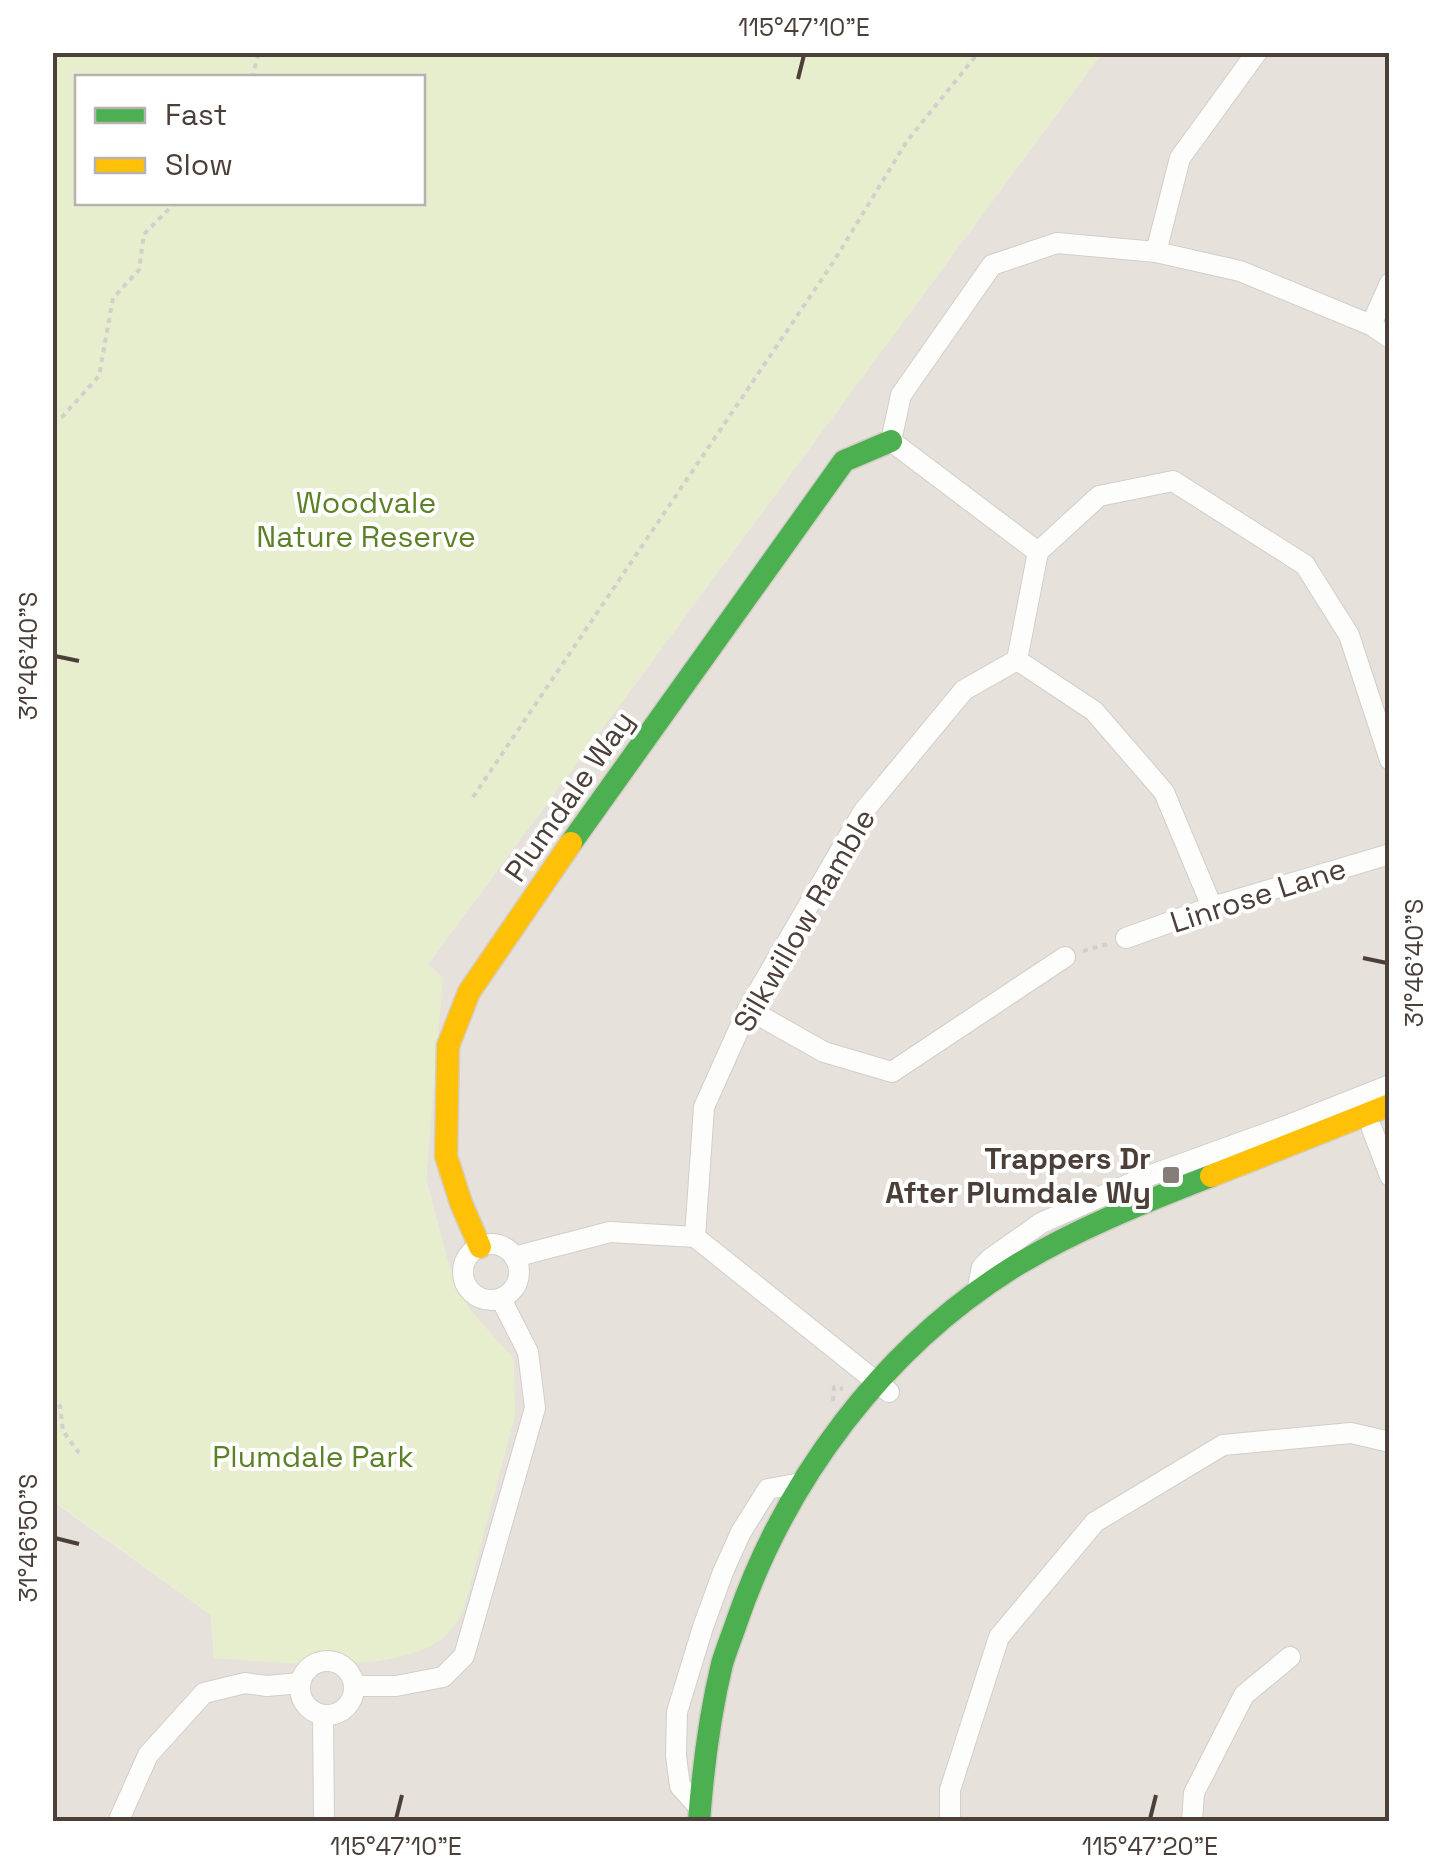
<svg xmlns="http://www.w3.org/2000/svg" width="1442" height="1874" font-family="'Space Grotesk',sans-serif">
<rect width="100%" height="100%" fill="#f3f0ee"/>
<path fill="#e7e1db" d="M1102,53h287v1768l-1336,1 -1,-318 2,-2 157,113 3,42 300,-297 -45,-51 -20,-43 -23,-87 6,-84 -4,-131z"/>
<path fill="#e7eecd" fill-rule="evenodd" d="M53,53h1049l-674,911 15,14 -17,201 23,87 20,43 45,50 1,57 -52,196c-5,7 -11,19 -19,25 -49,40 -169,25 -230,21l-3,-43 -156,-113 -2,2zM78,78h344v124h-344z"/>
<g fill="none" stroke-linecap="round" stroke-linejoin="round">
<defs>
<g id="street">
<path d="M1156,252l24,-94 77,-106"/>
<path d="M1371,325l19,-42"/>
<path d="M1038,552l-147,-111 10,-46 91,-130 65,-22 99,9 84,19 131,54 19,13"/>
<path d="M1038,552l61,-56 74,-15 132,84 44,70 41,125"/>
<path d="M1038,552l-21,108 77,51 70,81 48,115"/>
<path d="M1126,938l86,-31 178,-53"/>
<path d="M748,1009l76,43 68,20 173,-115"/>
<path d="M1372,1129l18,47"/>
<path d="M695,1237l9,-130 44,-98 115,-197 101,-122 53,-30"/>
<circle cx="491" cy="1272" r="28"/>
<path d="M514,1257l96,-25 85,5 194,155"/>
<path d="M977,1292l5,-25 8,-8 51,-36 102,-45 138,-50 109,-43"/>
<circle cx="327" cy="1688" r="27"/>
<path d="M354,1686h42l47,-9 21,-21 71,-248 -7,-56 -27,-53"/>
<path d="M323,1715l1,107"/>
<path d="M699,1807l-19,-21 -4,-30 1,-44 26,-85 20,-55 18,-40 27,-43 33,-6"/>
<path d="M118,1822l30,-67 56,-62 41,-10 22,3 33,-3"/>
<path d="M950,1822v-32l49,-153 96,-115 128,-77 128,-12 39,9"/>
<path d="M1192,1822l2,-29 50,-98 46,-38"/>
</g>
<g id="fast">
<path d="M571,843l273,-382 47,-20"/>
<path d="M699,1822c4,-55 10,-104 23,-158 4,-14 10,-28 15,-43 49,-142 146,-272 275,-353 62,-38 132,-66 199,-92"/>
</g>
<g id="slow">
<path d="M1211,1176l179,-71"/>
<path d="M480,1247l-19,-44 -15,-47 2,-110 21,-54 102,-149"/>
</g>
</defs>
<use href="#street" stroke="#d1cecb" stroke-width="22"/>
<use href="#fast" stroke="#d4cdc6" stroke-width="25"/>
<use href="#slow" stroke="#d4cdc6" stroke-width="25"/>
<g stroke="#d3cfcc" stroke-width="4" stroke-dasharray="5 5" stroke-linecap="butt">
<path d="M252,78l7,-26"/>
<path d="M52,421l10,-4 37,-41 14,-78 26,-28 5,-36 32,-32"/>
<path d="M473,797l361,-536 73,-120 72,-89"/>
<path d="M1083,951l25,-7"/>
<path d="M52,1397l8,9 3,25 16,22"/>
<path d="M833,1401l1,-14 9,2"/>
</g>
<use href="#street" stroke="#fdfdfc" stroke-width="20"/>
<use href="#fast" stroke="#4caf50" stroke-width="22"/>
<use href="#slow" stroke="#ffc107" stroke-width="22"/>
</g>
<path fill="none" stroke="#4b3f38" stroke-width="4" d="M798,79l6,-24M55,656l24,5M1363,958l24,5M55,1538l24,6M396,1819l6,-24M1150,1819l6,-24"/>
<rect fill="#867d78" stroke="#fff" stroke-width="4" x="1161" y="1165" width="20" height="20" rx="5"/>
<g text-anchor="middle" dominant-baseline="central" stroke-width="8" stroke-linejoin="round" paint-order="stroke">
<g font-size="30" fill="#5d8127" stroke="#fff">
<text x="366" y="502">Woodvale<tspan x="366" dy="34">Nature Reserve</tspan></text>
<text x="313" y="1456">Plumdale Park</text>
</g>
<g font-size="30" fill="#4b3f38" stroke="#fff">
<text transform="translate(569 796) rotate(-55)">Plumdale Way</text>
<text transform="translate(1258 895) rotate(-18)">Linrose Lane</text>
<text transform="translate(804 920) rotate(-60)">Silkwillow Ramble</text>
</g>
<g font-size="30" font-weight="bold" fill="#4b3f38" stroke="#fff" text-anchor="end">
<text x="1151" y="1158">Trappers Dr<tspan x="1151" dy="34">After Plumdale Wy</tspan></text>
</g>
</g>
<rect width="1442" height="1874" fill="none" stroke="#ffffff" stroke-width="110"/>
<rect x="75" y="75" width="350" height="130" fill="#ffffff" stroke="#b7b2af" stroke-width="2.5"/>
<rect x="95" y="108" width="50" height="15" fill="#4caf50" stroke="#b7b2af" stroke-width="2.5"/>
<text x="165" y="125" font-size="30" fill="#4b3f38">Fast</text>
<rect x="95" y="158" width="50" height="15" fill="#ffc107" stroke="#b7b2af" stroke-width="2.5"/>
<text x="165" y="175" font-size="30" fill="#4b3f38">Slow</text>
<rect x="55" y="55" width="1332" height="1764" fill="none" stroke="#4b3f38" stroke-width="4"/>
<g font-size="25" text-anchor="middle" fill="#4b3f38">
<text x="804" y="36">115°47'10"E</text>
<text transform="translate(28 656) rotate(-90)" y="9">31°46'40"S</text>
<text transform="translate(1414 963) rotate(-90)" y="9">31°46'40"S</text>
<text transform="translate(28 1538) rotate(-90)" y="9">31°46'50"S</text>
<text x="396" y="1855">115°47'10"E</text>
<text x="1150" y="1855">115°47'20"E</text>
</g>
</svg>
